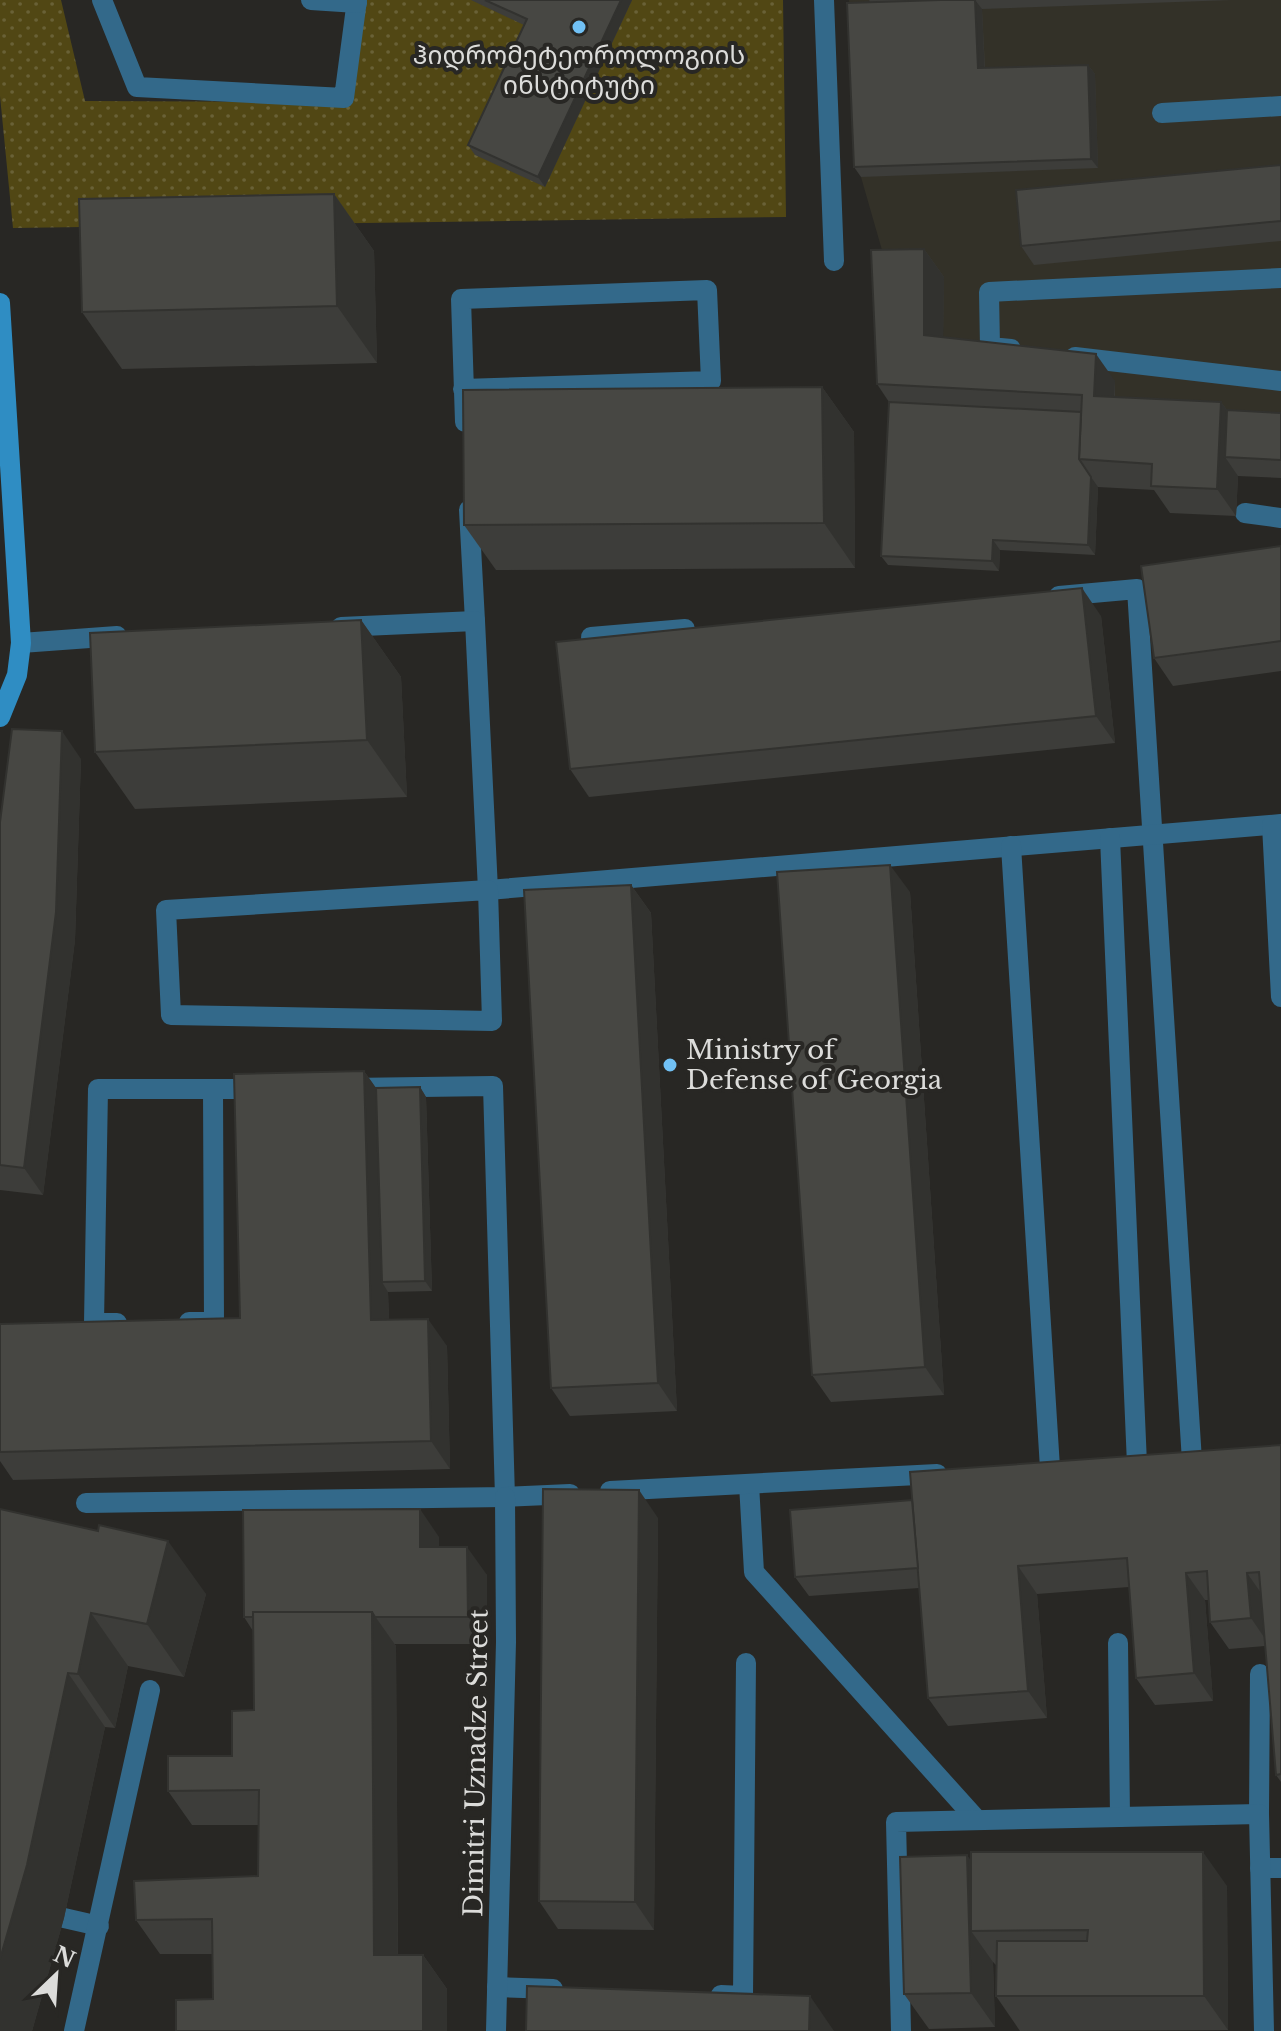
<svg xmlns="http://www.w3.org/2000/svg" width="1281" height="2031" font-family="'Libre Baskerville','Noto Sans Georgian',serif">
<defs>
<pattern id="garden-dots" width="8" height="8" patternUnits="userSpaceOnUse" patternTransform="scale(2)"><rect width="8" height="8" fill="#514714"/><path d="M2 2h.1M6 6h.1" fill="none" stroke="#696136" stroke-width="1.8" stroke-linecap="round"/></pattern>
</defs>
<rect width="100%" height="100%" fill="#282724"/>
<path fill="#333128" d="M849,0h432v432l-385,-20 -6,-134 -29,-101z"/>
<path fill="url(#garden-dots)" d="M0,0h61l24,101 268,1 13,-102h417l3,217 -773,11 -13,-132z"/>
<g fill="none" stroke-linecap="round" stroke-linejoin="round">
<g stroke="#33698a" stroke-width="20">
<path d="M102,0l35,87 207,11 13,-98"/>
<path d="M311,0l46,3"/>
<path d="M824,0l10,261"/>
<path d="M1162,113l119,-7"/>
<path d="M1011,349l-21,-2 -1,-55 292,-14"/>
<path d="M1075,357l206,24"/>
<path d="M463,389l248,-8 -4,-91 -246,9 4,123"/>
<path d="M469,510l6,111"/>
<path d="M1245,513l36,5"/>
<path d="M1059,596l78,-7 55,872"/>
<path d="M341,627l134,-6 13,269 793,-66"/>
<path d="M591,637l94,-8"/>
<path d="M21,643l96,-7"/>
<path d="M1272,825l9,172"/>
<path d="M1110,838l27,626"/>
<path d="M1011,846l39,622"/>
<path d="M488,890l4,131 -321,-6 -5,-105z"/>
<path d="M349,1088l144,-2 12,411"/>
<path d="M189,1322h25l-1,-232"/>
<path d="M117,1323h-23l4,-234h163"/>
<path d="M749,1484l5,88 223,248"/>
<path d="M610,1491l327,-17"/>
<path d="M86,1503l419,-6 65,-3"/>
<path d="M1118,1643l2,174"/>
<path d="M1259,1814l1,-140"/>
<path d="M1260,1868h21"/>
<path d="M64,1918l35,8"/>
<path d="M497,1987l56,2"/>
<path d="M721,1995l22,1 3,-333"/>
<path d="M74,2031l76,-341"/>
<path d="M901,2031l-5,-209 363,-8 5,217"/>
</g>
<path stroke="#33698a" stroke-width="20" d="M496,2031l10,-389 -1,-145"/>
<path stroke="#2f8dc3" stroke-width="20" d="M0,303l21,340 -4,32 -17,42"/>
</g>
<g fill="#3d3d3a">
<path d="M471,0h161l-87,187 -70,-32 -7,-10 56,-120z"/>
<path d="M869,0h363l-250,9 3,59 103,-3 7,9 3,94 -237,9 -7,-10 16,-165z"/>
<path d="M1281,165v76l-247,24 -13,-19z"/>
<path d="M334,194l40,57 3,112 -255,6 -40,-57z"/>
<path d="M924,249l20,28 -1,60 172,44v16l106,5 6,8 54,3v65l-43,-2 -2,40 -66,-3 -16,-23 -56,-3 -3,68 -95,-5 -1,21 -111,-6 -7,-9 8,-154 -12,-18z"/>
<path d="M822,387l32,45 1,136 -359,2 -32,-45z"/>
<path d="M1281,546v125l-108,15 -19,-28z"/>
<path d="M1101,616l14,127 -526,54 -19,-28z"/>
<path d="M361,620l40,57 6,120 -272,12 -40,-57z"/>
<path d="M81,759l-6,181 -32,255 -43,-5v-368z"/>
<path d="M631,885l20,28 26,498 -107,5 -19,-28z"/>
<path d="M910,892l34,503 -113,7 -19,-27z"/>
<path d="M364,1071l12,17 44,-1 6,10 6,194 -44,1 1,28 58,26 3,123 -437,11 -13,-19v-137l240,-6z"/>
<path d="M1281,1445v337l-5,-7 -11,-129 -36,3 -19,-27 -1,-22h-4l8,101 -58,4 -19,-27 -7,-91 -92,7 10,124 -99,8 -20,-28 -9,-110 -110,8 -14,-19 117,-77z"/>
<path d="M0,1509l206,85 -22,83 -56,-11 -13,62 -10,-1 -41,191 -32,113h-32z"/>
<path d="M658,1518l-4,412 -96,-1 -19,-28z"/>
<path d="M439,1537v10l48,28v69h-93l2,2 2,309h25l24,34 -234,10 -1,-45h-52l-24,-34 122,-44v-51h-66l-24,-34 64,-35 22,-46 -1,-79 -9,-14z"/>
<path d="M971,1861l256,25 1,144 -208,1 -24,-35v-31l-3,-3 2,65 -66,2 -25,-35z"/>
</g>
<g fill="#32322f">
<path d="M621,0h11l-87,187 -7,-10z"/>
<path d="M975,0l7,9 3,69 -7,-10z"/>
<path d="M1088,65l7,9 3,94 -7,-9z"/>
<path d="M334,194l40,57 3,112 -40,-57z"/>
<path d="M924,249l20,28 -1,85 -19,-27z"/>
<path d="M1096,354l19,27 -2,42 -19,-27z"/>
<path d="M822,387l32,45 1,136 -31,-45z"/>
<path d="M1221,402l20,27 -16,28 13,19 -2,40 -19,-27z"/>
<path d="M1091,477l7,10 -3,68 -7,-10z"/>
<path d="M993,540l7,10 -1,21 -7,-10z"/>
<path d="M1082,588l19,28 14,127 -19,-27z"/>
<path d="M361,620l40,57 6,120 -40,-57z"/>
<path d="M62,731l19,28 -6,181 -32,255 -19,-27z"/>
<path d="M890,865l20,27 34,503 -19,-28z"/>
<path d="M631,885l20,28 26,498 -19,-28z"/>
<path d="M364,1071l19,27 -1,184 6,10 2,56 -19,-28z"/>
<path d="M420,1087l6,10 6,194 -7,-10z"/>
<path d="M428,1319l19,27 3,123 -19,-28z"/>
<path d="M639,1490l19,28 -4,412 -19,-28z"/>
<path d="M420,1509l19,28v37l-19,-27z"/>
<path d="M168,1541l38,53 -22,83 -37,-53z"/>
<path d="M467,1547l20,28v69l-19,-27z"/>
<path d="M1018,1566l19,28 10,124 -19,-27z"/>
<path d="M1186,1573l19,27 8,101 -19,-28z"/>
<path d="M1247,1573l19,27 4,46 -19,-28z"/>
<path d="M372,1612l24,34 2,344 -24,-35z"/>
<path d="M91,1613l37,53 -13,62 -37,-54z"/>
<path d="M68,1673l37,54 -41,191 -32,113h-32v-72z"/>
<path d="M1203,1852l24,34 1,144 -24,-34z"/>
<path d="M967,1855l24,34 -20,42 22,31 2,65 -24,-34z"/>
<path d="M423,1955l24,34v42h-24z"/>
<path d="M810,1996l24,35h-25z"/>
</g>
<g fill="#474743" stroke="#32322f" stroke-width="2">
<path d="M485,0h136l-83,177 -70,-32 59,-126z"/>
<path d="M940,0h35l3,68 110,-3 3,94 -237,8 -7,-164z"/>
<path d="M1281,165v56l-260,25 -5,-56z"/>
<path d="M334,194l3,112 -255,6 -3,-113z"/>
<path d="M924,249v86l172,19 -2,42 127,6 -4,87 -66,-3 1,-22 -73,-5 3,-64 -205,-11 -6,-134z"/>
<path d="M822,387l2,136 -360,2 -1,-135z"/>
<path d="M889,402l192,10 -2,47 12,18 -3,68 -95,-5 -1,21 -111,-5z"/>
<path d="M1227,410l54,3v47l-56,-3z"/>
<path d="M1281,546v95l-127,17 -13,-92z"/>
<path d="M1082,588l14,128 -526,53 -14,-127z"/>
<path d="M361,620l6,120 -272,12 -5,-119z"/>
<path d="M12,729l50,2 -6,181 -32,256 -24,-3v-343z"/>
<path d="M890,865l35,502 -113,8 -35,-503z"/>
<path d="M631,885l27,498 -107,5 -27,-498z"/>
<path d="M364,1071l7,249 57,-1 3,122 -431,11v-128l240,-6 -6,-244z"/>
<path d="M420,1087l5,194 -43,1 -6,-194z"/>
<path d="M1281,1445v329l-5,1 -17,-203 -12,1 4,45 -41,4 -3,-51 -21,2 8,100 -58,5 -9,-120 -109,8 10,125 -100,7 -18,-226z"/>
<path d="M543,1489l96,1 -4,412 -96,-1z"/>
<path d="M912,1500l6,68 -123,9 -5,-67z"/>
<path d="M0,1509l98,22 1,-6 69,16 -21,83 -56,-11 -13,61 -10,-1 -41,192 -27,94z"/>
<path d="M420,1509v38h47l1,70h-93l-3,-5h-119v5h-9l-1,-107z"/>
<path d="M253,1612h119l2,343h49v76h-247v-31l37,-1 -1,-80 -76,1 -2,-39 124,-5 1,-86 -91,1v-35h64v-45l22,-1z"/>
<path d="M971,1852h232l1,144h-208l1,-55h90l1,-11 -117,1z"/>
<path d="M967,1855l4,138 -67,1 -4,-137z"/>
<path d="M527,1986l283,10 -1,35h-283z"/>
</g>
<g fill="#71c1f5" stroke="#282724" stroke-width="3">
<circle cx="579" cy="27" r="8"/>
<circle cx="670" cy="1065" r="8"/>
</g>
<g text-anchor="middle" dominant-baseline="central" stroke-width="8" stroke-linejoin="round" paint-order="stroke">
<g font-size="26" fill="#dcdcda" stroke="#282724">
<text x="579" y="55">ჰიდრომეტეოროლოგიის<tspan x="579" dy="30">ინსტიტუტი</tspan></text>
<text x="686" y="1050" text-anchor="start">Ministry of<tspan x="686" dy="30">Defense of Georgia</tspan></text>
</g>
<g font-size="26" fill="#dcdcda" stroke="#282724">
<text transform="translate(476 1763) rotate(-89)">Dimitri Uznadze Street</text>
</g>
</g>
<g transform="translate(56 1975) rotate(25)" stroke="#282724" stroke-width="6" paint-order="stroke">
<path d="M0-6L14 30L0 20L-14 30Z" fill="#dcdcda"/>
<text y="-12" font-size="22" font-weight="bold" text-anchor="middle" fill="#dcdcda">N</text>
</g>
</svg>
